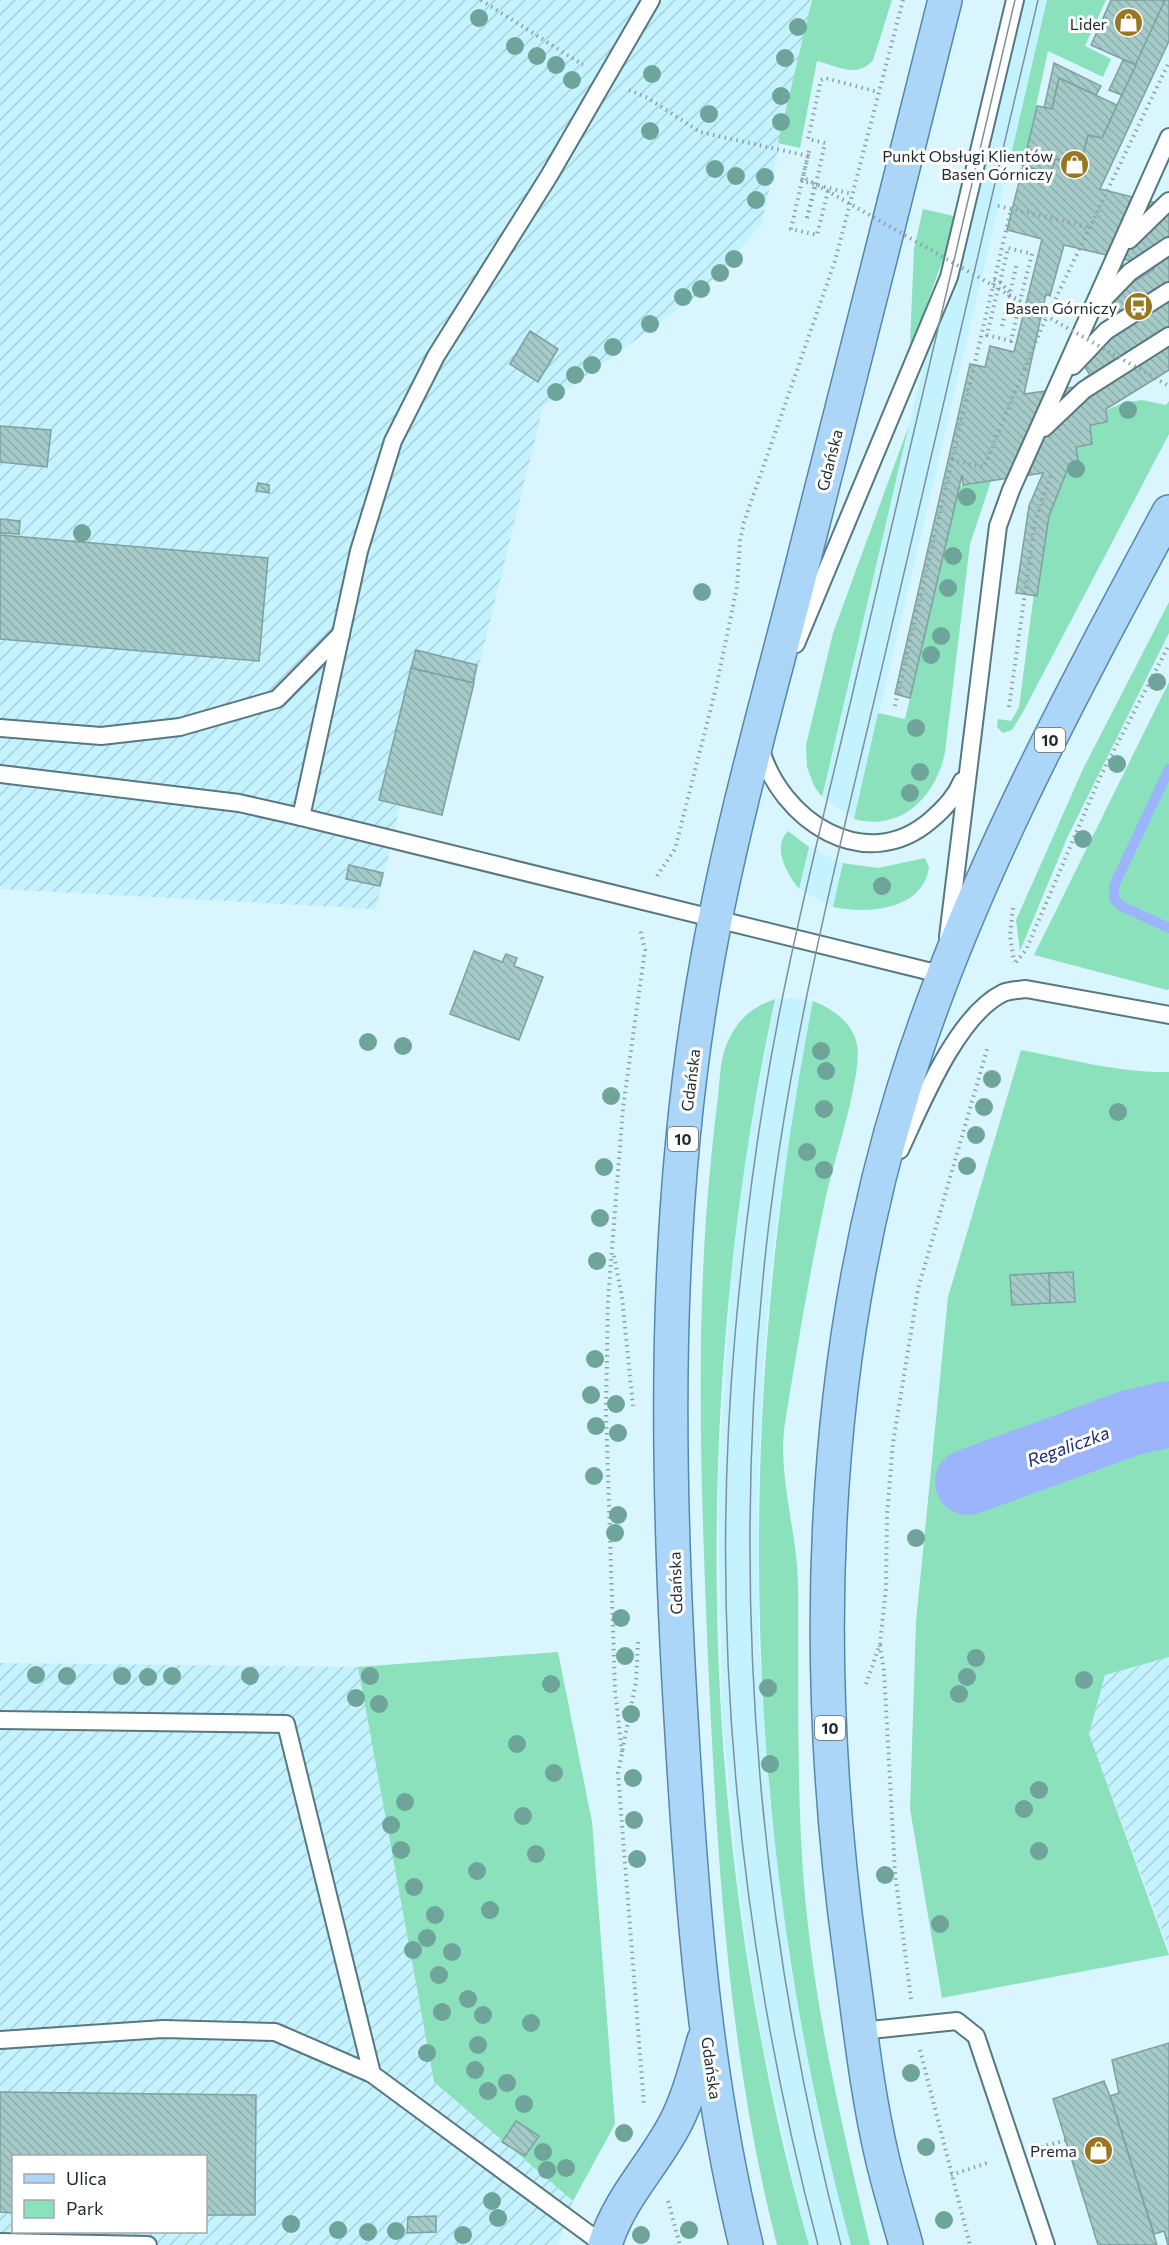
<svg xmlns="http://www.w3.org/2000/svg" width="1169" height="2245" font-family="Commissioner,sans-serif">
<defs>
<pattern id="industrial-furrows" width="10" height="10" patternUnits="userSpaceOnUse" patternTransform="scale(1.5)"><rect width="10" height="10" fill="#c4f2ff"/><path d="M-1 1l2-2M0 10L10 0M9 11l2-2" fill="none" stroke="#a8d0db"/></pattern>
<pattern id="building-back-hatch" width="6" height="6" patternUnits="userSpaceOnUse" patternTransform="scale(1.5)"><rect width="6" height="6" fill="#a5cbc8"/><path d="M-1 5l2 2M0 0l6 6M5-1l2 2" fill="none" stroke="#8daeac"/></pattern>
</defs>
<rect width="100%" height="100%" fill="#d9f6fe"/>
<g fill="#c4f2ff">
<path d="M1009,0h38l-193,819 -32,-22z"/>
<path d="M809,847l34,16 -10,44 -34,-18z"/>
<path d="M791,998l22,3 -37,226 -11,113 -7,149 1,155 11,160 20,162 30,159 31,120h-42l-9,-35 -37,-164 -13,-78 -12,-86 -16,-170 -4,-227 13,-207 15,-122 29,-157z"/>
</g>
<g fill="url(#industrial-furrows)" fill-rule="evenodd">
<path d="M0,0h813l-52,225 -60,68 -158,114 -101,408 -42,-9 -24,103 -376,-20z"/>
<path d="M1169,1657v293l-80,-216 16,-59z"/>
<path d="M0,1663l358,4 76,415 139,119 -15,44h-558zM14,2156h192v76h-192z"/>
</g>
<g fill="#8ae1bb">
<path d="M812,0h80l-19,60c-16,19 -35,6 -56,1l-17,87 -22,-5z"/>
<path d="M1047,0h59l-21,46 26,13 -8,18 -55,-26 -25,115 -9,-2v-3l-4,-2z"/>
<path d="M923,209l35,8 -45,126 -3,1 4,-95z"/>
<path d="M1142,400l24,5 3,-4v33l-146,278 -11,18 -9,3 -6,-6 1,-8 13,2 8,-14 23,-174 34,-91 18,-22 15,-11 14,-6z"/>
<path d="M909,425l-87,372 -8,-11 -7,-19 -1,-22 27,-112z"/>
<path d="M991,481l-21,63 -25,208c-9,45 -44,80 -91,67l24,-106 27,6 54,-233z"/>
<path d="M1169,602v31l-102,205 -47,113 -4,-31 13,-29 54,-122z"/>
<path d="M1169,682v307l-2,1 -133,-35z"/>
<path d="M788,831l21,16 -10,42c-11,-14 -28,-41 -11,-58z"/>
<path d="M925,858l4,9c-6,44 -62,47 -96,40l10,-44 35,5z"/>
<path d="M775,999c-87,405 -78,847 34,1246h-32c-49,-190 -60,-390 -69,-585 -6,-148 -12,-295 -2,-442 3,-41 7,-81 12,-122 2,-16 2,-35 8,-50 10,-25 24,-38 49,-47z"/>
<path d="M813,1001c20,8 39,21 44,43 6,31 -25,122 -32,157 -16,74 -28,148 -40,222 -8,52 12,107 13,160 1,101 -2,201 6,302 10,122 38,241 66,360h-19c-111,-411 -119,-826 -38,-1244z"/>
<path d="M1021,1050c48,9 99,23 148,22v585l-64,18 -16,59 80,221 -227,43 -32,-189 6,-187 32,-325z"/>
<path d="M558,1652l34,170 23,302 -42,77 -139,-119 -76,-415z"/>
</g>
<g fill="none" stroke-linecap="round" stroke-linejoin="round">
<path stroke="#9bb4fc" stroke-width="10" d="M1169,769l-55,117v13l7,7 48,22"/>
<path stroke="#9bb4fc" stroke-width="66" d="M968,1482l162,-59 39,-9"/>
</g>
<g fill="url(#building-back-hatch)" stroke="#7ca19e" stroke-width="1.5" fill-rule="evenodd">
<path d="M1111,0h54l-29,65 -45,-20z"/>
<path d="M1165,0h4v41l-69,148 69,17v164l-63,39 1,13 -17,3 2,19 -16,3 3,20 -11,1 -19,48 -12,80 -21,-3 13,-87 14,-33 -80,12 -1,-10 -52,223 -15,-4 75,-330 15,3 5,-21 24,6 28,-113 -35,-9 16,-64 28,7 4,-14 10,2 2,13 7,1 4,-3 10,-37 14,3zM1064,245l89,21 1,3 -45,28 9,15 -5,3 10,16 -43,28 10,16 -5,3 4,7 -65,9 22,-100 4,2z"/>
<path d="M1123,60l13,5 -14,30 -13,-5z"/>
<path d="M1054,63l47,23 -5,9 -37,-17 -7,31 -8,-1z"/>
<path d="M1059,78l58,27 -15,33 -14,-3 -9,35 -5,5 -9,-4v-10l-10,-2 -4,14 -28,-7 14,-60 15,3z"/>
<path d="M530,331l28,18 -20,33 -28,-18z"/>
<path d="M0,426l51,4 -4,37 -47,-5z"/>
<path d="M258,483l11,2v8l-13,-2z"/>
<path d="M0,519l20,2 -1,13 -19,-1z"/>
<path d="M0,535l268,23 -9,103 -259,-22z"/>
<path d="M416,650l61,15 -4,18 -62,-15z"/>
<path d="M411,668l63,15 -32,132 -63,-15z"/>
<path d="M349,865l34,8 -3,13 -34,-7z"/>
<path d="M474,951l28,11 4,-8 11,4 -3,8 29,11 -24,63 -69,-26z"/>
<path d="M1073,1272l2,30 -25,1 -1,-30z"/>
<path d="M1049,1273l1,30 -38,2 -2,-30z"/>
<path d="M1169,2043v202h-1l-4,-14 -10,3 -44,-138 9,-3 -7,-33z"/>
<path d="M1104,2081l6,15 47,149h-59l-45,-146z"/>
<path d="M0,2092l256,3 -1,120h-49v-59h-192v57l-14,-1z"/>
<path d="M516,2121l23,15 -14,20 -23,-14z"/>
<path d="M436,2216v16l-29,1 1,-16z"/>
</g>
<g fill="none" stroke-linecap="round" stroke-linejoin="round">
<defs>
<g id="lane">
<path d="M1129,240l40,-39"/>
<path d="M1101,302l29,-30 39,-26"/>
<path d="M1073,366l33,-35 63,-40"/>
<path d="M1044,428l40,-38 85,-54"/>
<path d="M796,644l153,-367 66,-277"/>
<path d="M0,728l101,8 79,-9 97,-28 64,-65"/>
<path d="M760,747c20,73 105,130 171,73 13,-11 25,-24 31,-39"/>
<path d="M0,774l239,29 62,14 58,-266 34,-110 43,-85 113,-180 102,-176"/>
<path d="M301,817l643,158v-7"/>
<path d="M948,937l50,-411 13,-36 158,-353"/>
<path d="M900,1150c21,-45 57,-135 103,-157 6,-3 16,-3 23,-4l143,26"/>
<path d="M0,1720l286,4 86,350 232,171"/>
<path d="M861,2031l96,-10 19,15 70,209"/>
<path d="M0,2040l163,-11 112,3 97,42"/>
<path d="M0,2242l148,3"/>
</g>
<g id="primary">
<path d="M605,2245c14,-47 49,-80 71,-123 13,-26 20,-54 28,-82"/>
<path d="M746,2245c-41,-167 -54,-340 -64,-511 -16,-259 -21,-521 26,-777 23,-128 59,-254 91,-379 49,-193 98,-385 146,-578"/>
<path d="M906,2245c-8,-29 -17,-58 -24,-88 -15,-64 -22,-131 -31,-197 -40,-288 -34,-591 53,-872 63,-202 165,-390 265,-576"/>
</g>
</defs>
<use href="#lane" stroke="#577881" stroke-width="20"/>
<use href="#primary" stroke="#5588ad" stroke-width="36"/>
<g stroke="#8ba1a7" stroke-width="4" stroke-dasharray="1.5 4.5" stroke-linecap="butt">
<path d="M481,0l102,65"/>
<path d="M629,90l19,8 52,34 108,24 -6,25"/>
<path d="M816,184l9,-41 -17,-4 13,-59 4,-2 53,14"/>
<path d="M828,191l-11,44 -26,-6 11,-48 50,13"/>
<path d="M998,206l91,21"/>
<path d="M807,218l8,-34"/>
<path d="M994,280l6,2 8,-34 24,6 -12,47"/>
<path d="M1000,282l10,11"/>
<path d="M998,288l-11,47 24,6 8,-35 29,7"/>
<path d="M1009,296l10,10"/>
<path d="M1002,326l15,-63"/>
<path d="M952,460l59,-251"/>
<path d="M895,706l57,-246 32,7 58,-140 127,-265"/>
<path d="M1009,707l26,-186 16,-46"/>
<path d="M657,876l18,-27 41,-161 21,-101 3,-46 4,-19 91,-261 68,-261"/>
<path d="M1013,908l-3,28 4,26"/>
<path d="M1016,962l10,-12 75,-175 68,-130"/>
<path d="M614,1256l8,41 11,109"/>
<path d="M638,1642l-2,40 -18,91 26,332"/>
<path d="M880,1645l4,26 11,202 16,126"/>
<path d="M866,1684l14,-40 6,-56 1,-73 6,-72 25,-154 70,-243"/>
<path d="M622,1752l-7,-61 -9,-280 2,-111 15,-192 22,-158 -5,-22"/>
<path d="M920,2050l50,195"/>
<path d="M1041,2147l26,-7"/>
<path d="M951,2175l39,-13"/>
<path d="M668,2201l12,44"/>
</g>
<use href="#lane" stroke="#fff" stroke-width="16"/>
<use href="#primary" stroke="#acd6f7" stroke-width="33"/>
<g stroke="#7d9298" stroke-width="1.5">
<path d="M818,2245c-78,-295 -110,-606 -83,-910 10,-114 25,-228 48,-340 22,-109 50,-217 75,-325 52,-223 105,-447 157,-670"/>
<path d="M841,2245c-82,-316 -110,-642 -78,-967 19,-199 67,-392 113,-585 53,-231 108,-462 162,-693"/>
</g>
<g stroke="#8ba1a7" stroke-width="4" stroke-dasharray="1.5 4.5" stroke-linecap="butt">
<path d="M809,151l-6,26 366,209"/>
<path d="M807,218l9,-34"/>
</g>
</g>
<g fill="#6ea499">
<circle cx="479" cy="18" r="9"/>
<circle cx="798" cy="27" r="9"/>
<circle cx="515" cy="46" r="9"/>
<circle cx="537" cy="56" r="9"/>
<circle cx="785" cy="58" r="9"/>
<circle cx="556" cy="65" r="9"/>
<circle cx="652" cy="74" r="9"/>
<circle cx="572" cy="80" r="9"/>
<circle cx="781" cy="96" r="9"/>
<circle cx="709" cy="114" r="9"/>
<circle cx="781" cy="122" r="9"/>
<circle cx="650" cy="131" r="9"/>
<circle cx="715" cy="169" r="9"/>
<circle cx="736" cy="176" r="9"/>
<circle cx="765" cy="177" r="9"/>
<circle cx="756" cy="200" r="9"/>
<circle cx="734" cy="259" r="9"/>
<circle cx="720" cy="273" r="9"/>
<circle cx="701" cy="289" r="9"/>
<circle cx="683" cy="297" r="9"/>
<circle cx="650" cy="324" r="9"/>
<circle cx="613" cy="347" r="9"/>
<circle cx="592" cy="365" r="9"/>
<circle cx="575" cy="375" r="9"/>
<circle cx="556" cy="392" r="9"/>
<circle cx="1128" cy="410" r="9"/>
<circle cx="1076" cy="469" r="9"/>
<circle cx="967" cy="497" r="9"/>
<circle cx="82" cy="533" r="9"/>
<circle cx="953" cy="556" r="9"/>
<circle cx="948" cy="588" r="9"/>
<circle cx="702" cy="592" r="9"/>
<circle cx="941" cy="636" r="9"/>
<circle cx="931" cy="655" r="9"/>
<circle cx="1157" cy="682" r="9"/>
<circle cx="916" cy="728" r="9"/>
<circle cx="1117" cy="764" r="9"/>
<circle cx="920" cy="772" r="9"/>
<circle cx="910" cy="793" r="9"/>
<circle cx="1083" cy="839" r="9"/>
<circle cx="882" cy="886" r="9"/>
<circle cx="368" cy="1042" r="9"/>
<circle cx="403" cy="1046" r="9"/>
<circle cx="821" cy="1051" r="9"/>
<circle cx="826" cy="1071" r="9"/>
<circle cx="992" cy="1079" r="9"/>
<circle cx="611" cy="1096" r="9"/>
<circle cx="984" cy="1107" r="9"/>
<circle cx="824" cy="1109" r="9"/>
<circle cx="1118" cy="1112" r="9"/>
<circle cx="976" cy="1135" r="9"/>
<circle cx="807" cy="1152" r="9"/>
<circle cx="967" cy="1166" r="9"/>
<circle cx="604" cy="1167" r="9"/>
<circle cx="824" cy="1170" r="9"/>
<circle cx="600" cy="1218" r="9"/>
<circle cx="597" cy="1261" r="9"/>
<circle cx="595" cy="1359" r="9"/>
<circle cx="591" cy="1395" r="9"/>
<circle cx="616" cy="1404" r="9"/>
<circle cx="596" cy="1426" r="9"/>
<circle cx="618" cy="1433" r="9"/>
<circle cx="594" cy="1476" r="9"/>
<circle cx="618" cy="1515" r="9"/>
<circle cx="615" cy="1533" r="9"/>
<circle cx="916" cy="1538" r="9"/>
<circle cx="621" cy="1618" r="9"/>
<circle cx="625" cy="1656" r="9"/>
<circle cx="976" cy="1658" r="9"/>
<circle cx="36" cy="1675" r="9"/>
<circle cx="67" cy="1676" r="9"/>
<circle cx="122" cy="1676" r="9"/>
<circle cx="172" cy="1676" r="9"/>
<circle cx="250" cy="1676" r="9"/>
<circle cx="370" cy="1676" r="9"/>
<circle cx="148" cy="1677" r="9"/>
<circle cx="967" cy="1677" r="9"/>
<circle cx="1084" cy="1680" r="9"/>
<circle cx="551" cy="1684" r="9"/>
<circle cx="768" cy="1688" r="9"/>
<circle cx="959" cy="1694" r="9"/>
<circle cx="356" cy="1698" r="9"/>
<circle cx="379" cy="1704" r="9"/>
<circle cx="631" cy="1714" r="9"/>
<circle cx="517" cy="1744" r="9"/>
<circle cx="770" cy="1764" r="9"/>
<circle cx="554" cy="1773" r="9"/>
<circle cx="633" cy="1778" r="9"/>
<circle cx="1039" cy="1790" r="9"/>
<circle cx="405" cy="1802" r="9"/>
<circle cx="1024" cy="1809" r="9"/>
<circle cx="523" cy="1816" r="9"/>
<circle cx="634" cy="1820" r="9"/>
<circle cx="391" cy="1825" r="9"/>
<circle cx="401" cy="1850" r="9"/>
<circle cx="1039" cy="1851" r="9"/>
<circle cx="536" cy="1854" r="9"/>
<circle cx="637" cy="1859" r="9"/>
<circle cx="477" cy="1871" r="9"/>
<circle cx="885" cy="1875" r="9"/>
<circle cx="414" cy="1887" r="9"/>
<circle cx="490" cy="1910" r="9"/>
<circle cx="435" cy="1915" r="9"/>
<circle cx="940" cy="1924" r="9"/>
<circle cx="427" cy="1938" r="9"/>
<circle cx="413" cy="1950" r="9"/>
<circle cx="452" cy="1952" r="9"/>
<circle cx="439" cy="1975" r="9"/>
<circle cx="468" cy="1999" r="9"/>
<circle cx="442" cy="2012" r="9"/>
<circle cx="483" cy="2015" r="9"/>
<circle cx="531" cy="2023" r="9"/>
<circle cx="478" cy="2045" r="9"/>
<circle cx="427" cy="2053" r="9"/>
<circle cx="475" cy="2070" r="9"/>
<circle cx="911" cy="2073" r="9"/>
<circle cx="507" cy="2083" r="9"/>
<circle cx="488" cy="2091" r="9"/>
<circle cx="524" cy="2104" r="9"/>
<circle cx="624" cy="2133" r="9"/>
<circle cx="926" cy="2147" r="9"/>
<circle cx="543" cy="2152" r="9"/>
<circle cx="566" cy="2168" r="9"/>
<circle cx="547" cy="2170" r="9"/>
<circle cx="492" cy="2201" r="9"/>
<circle cx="498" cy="2218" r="9"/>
<circle cx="944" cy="2220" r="9"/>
<circle cx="291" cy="2224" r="9"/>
<circle cx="338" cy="2230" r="9"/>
<circle cx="689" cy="2230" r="9"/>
<circle cx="396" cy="2231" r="9"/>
<circle cx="368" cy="2232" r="9"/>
<circle cx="463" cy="2235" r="9"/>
<circle cx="641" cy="2235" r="9"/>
</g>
<defs>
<symbol id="shop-disc" viewBox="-11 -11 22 22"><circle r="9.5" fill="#997620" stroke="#fff"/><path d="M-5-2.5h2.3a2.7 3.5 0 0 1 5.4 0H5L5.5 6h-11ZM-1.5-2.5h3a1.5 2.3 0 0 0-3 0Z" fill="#fff"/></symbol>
<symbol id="bus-disc" viewBox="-11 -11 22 22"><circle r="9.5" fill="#997620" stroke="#fff"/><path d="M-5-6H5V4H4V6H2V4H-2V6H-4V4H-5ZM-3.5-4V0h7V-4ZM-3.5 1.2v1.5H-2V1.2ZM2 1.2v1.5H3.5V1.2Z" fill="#fff"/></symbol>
</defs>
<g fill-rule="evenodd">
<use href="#shop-disc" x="1112" y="6" width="33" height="33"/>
<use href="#shop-disc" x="1058" y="148" width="33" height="33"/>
<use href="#bus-disc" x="1122" y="290" width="33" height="33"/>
<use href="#shop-disc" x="1082" y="2134" width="33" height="33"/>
</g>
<g text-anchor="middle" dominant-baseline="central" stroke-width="6" stroke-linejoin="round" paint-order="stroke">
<g fill="#fff" stroke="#60696c" stroke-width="1.5">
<rect x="1035" y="728" width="30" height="24" rx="4.5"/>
<rect x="668" y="1127" width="30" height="24" rx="4.5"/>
<rect x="815" y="1716" width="30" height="24" rx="4.5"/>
</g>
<g font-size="15" font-weight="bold" fill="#1c292d">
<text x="1050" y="740">10</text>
<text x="683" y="1139">10</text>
<text x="830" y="1728">10</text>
</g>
<g font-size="16" fill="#1c292d" stroke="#fff" text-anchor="end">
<text x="1107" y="23">Lider</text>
<text x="1053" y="155">Punkt Obsługi Klientów<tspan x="1053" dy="18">Basen Górniczy</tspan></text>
<text x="1117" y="307">Basen Górniczy</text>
<text x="1077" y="2150">Prema</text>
</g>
<g font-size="16" fill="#1c292d" stroke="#fff">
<text transform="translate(829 460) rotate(-76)">Gdańska</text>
<text transform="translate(690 1080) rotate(-83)">Gdańska</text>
<text transform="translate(675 1583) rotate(-92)">Gdańska</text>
<text transform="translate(712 2068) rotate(82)">Gdańska</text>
</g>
<g font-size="18" font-style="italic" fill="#1e2c7d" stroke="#fff">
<text transform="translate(1068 1446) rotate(-20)">Regaliczka</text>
</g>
</g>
<rect x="12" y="2155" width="195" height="78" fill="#ffffff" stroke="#a4a9ab" stroke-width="1.5"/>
<rect x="24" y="2174" width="30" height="9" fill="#acd6f7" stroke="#a4a9ab" stroke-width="1.5"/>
<text x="66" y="2185" font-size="18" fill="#1c292d">Ulica</text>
<rect x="24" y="2200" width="30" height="18" fill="#8ae1bb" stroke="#a4a9ab" stroke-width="1.5"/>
<text x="66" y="2215" font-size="18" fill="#1c292d">Park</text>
</svg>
